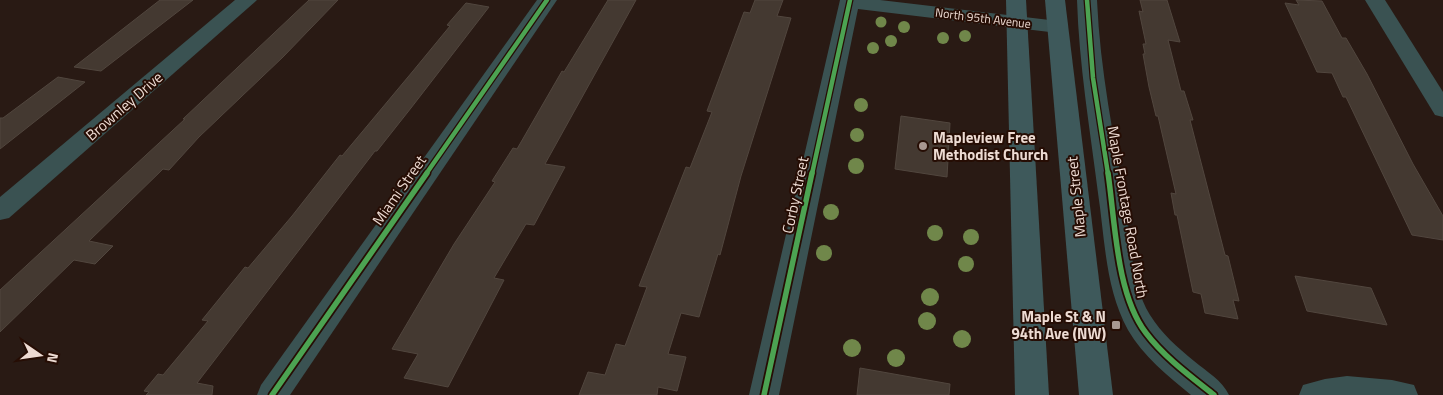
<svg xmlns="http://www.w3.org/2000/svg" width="1443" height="395" font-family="'Titillium Web',sans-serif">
<rect width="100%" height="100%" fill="#291a14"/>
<g fill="#443931" stroke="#51463e">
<path d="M160,0h33l-92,71 -27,-4z"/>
<path d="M309,0h29l-55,57 -84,80 -30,33 -6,-1 -74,72 24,5 -18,18 -21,-4 -74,72v-42l185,-171h-2z"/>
<path d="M608,0h28l-91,164 20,3 -31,58 -8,-1 -32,54 10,2 -56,107 -44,-9 14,-24 -26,-5 62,-105 41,-62 -3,-1 21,-33 4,1 45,-78 2,1z"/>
<path d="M755,0h28l-6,16 14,2 -50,158 -21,79 -2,-1 -19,63 -18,-4 -13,41 18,3 -9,34 -19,-4 -1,8h-78l9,-23 17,3 11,-31 9,2 22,-59 -8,-1 47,-119 4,1 22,-56 -5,-1 37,-99 6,1z"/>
<path d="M1140,0h27l13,42 -12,-2 13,51h3l9,29h-3l35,135 3,1 11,45 -6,-1 5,19 -33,-6 -4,-19 -8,-2 -16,-77h-2l-4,-22 5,1 -18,-78h-2l-7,-29 -6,-33h2l-2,-10h3l-7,-33 4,1z"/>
<path d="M1296,0l26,1 20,37h4l21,36 46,90 30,52v24l-31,-5 -66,-138h-3l-11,-24 -15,-1 -32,-69 14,2z"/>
<path d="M466,3l23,4 -78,101 -34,43h-2l-178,232 16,3 -1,9h-66l3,-3 -5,-1 14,-17 5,1 45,-54 -6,-1 43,-53 3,1 44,-52 48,-61 2,1 71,-85 37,-45 -3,-1z"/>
<path d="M58,77l27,5 -85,67v-31h3z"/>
<path d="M901,116l49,7 -3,54 -52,-8z"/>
<path d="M1295,276l76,12 16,37 -80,-14z"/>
<path d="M860,368l90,16 -1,11h-92z"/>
</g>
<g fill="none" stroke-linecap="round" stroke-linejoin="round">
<g fill="#3a5252" fill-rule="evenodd">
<path d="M235,0h22l-248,218 -9,2v-23z"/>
<path d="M537,0h20l-267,395h-33l4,-10z"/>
<path d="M840,0h40l178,21 7,2 3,4 -3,4 -7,2 -200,-24 -79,386h-30z"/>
<path d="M1077,0h20c3,70 17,138 29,207 5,35 5,77 24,108 11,18 28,33 44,46 13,11 28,19 35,34h-38c-23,-19 -48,-39 -63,-65 -23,-42 -23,-91 -30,-137 -8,-64 -19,-128 -21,-193z"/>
<path d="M1365,0h20l58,92v25l-8,-2z"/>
<path d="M1347,376l45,4 22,5 4,10h-119l4,-10 22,-6z"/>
</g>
<g fill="#3e595b" fill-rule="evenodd">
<path d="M1006,0h20l23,395h-34z"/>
<path d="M1045,0h20l48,395h-34z"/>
</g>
<defs>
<g id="cycleway-far1">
<path d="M1087,0l6,78 15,96"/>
<path d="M426,174l121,-174"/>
<path d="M812,174l38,-174"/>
</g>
<g id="cycleway">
<path d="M1108,173c7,47 8,121 38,160 18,24 44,43 68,62"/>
<path d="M272,395l155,-222"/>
<path d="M764,395l48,-222"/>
</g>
</defs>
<use href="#cycleway-far1" stroke="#260d04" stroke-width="7"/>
<use href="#cycleway" stroke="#260d04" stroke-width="9"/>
<use href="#cycleway-far1" stroke="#4ca352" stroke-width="4.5"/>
<use href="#cycleway" stroke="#4ca352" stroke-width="5.5"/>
</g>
<g fill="#70874a">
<circle cx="881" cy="22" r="5.5"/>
<circle cx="904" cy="27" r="6"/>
<circle cx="965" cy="36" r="6"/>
<circle cx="943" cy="38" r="6"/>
<circle cx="891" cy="41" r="6"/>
<circle cx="873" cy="48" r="6"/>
<circle cx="861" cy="105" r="7"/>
<circle cx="857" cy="135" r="7"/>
<circle cx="856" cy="166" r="8"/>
<circle cx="831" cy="212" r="8"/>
<circle cx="935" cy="233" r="8"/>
<circle cx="971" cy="237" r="8"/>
<circle cx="824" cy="253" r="8"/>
<circle cx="966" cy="264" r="8"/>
<circle cx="930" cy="297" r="9"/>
<circle cx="927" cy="321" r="9"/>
<circle cx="962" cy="339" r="9"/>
<circle cx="852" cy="348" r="9"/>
<circle cx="896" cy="358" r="9"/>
</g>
<g fill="#a89790" stroke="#260d04" stroke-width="2">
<circle cx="923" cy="146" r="5"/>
<rect x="1111" y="320" width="10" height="10" rx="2.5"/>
</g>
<g text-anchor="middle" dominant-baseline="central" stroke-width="4" stroke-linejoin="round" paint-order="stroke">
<g font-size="12" fill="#eddbd3" stroke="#260d04">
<text transform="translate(983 18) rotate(7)">North 95th Avenue</text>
</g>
<g font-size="15" fill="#eddbd3" stroke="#260d04">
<text transform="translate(124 106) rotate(-41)">Brownley Drive</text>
<text transform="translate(399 190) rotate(-55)">Miami Street</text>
<text transform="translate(795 195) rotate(-78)">Corby Street</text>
<text transform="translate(1076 197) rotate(-96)">Maple Street</text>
<text transform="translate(1128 212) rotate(80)">Maple Frontage Road North</text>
</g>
<g font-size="15" font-weight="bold" fill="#eddbd3" stroke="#260d04" text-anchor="start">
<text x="933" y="137">Mapleview Free<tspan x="933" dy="17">Methodist Church</tspan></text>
<text x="1106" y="316" text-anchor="end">Maple St &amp; N<tspan x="1106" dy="17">94th Ave (NW)</tspan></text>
</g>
</g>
<g transform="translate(40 355) rotate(103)" stroke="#260d04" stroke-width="4" paint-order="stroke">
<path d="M0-4L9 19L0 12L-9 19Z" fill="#eddbd3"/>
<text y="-8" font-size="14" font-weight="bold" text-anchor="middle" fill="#eddbd3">N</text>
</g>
</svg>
